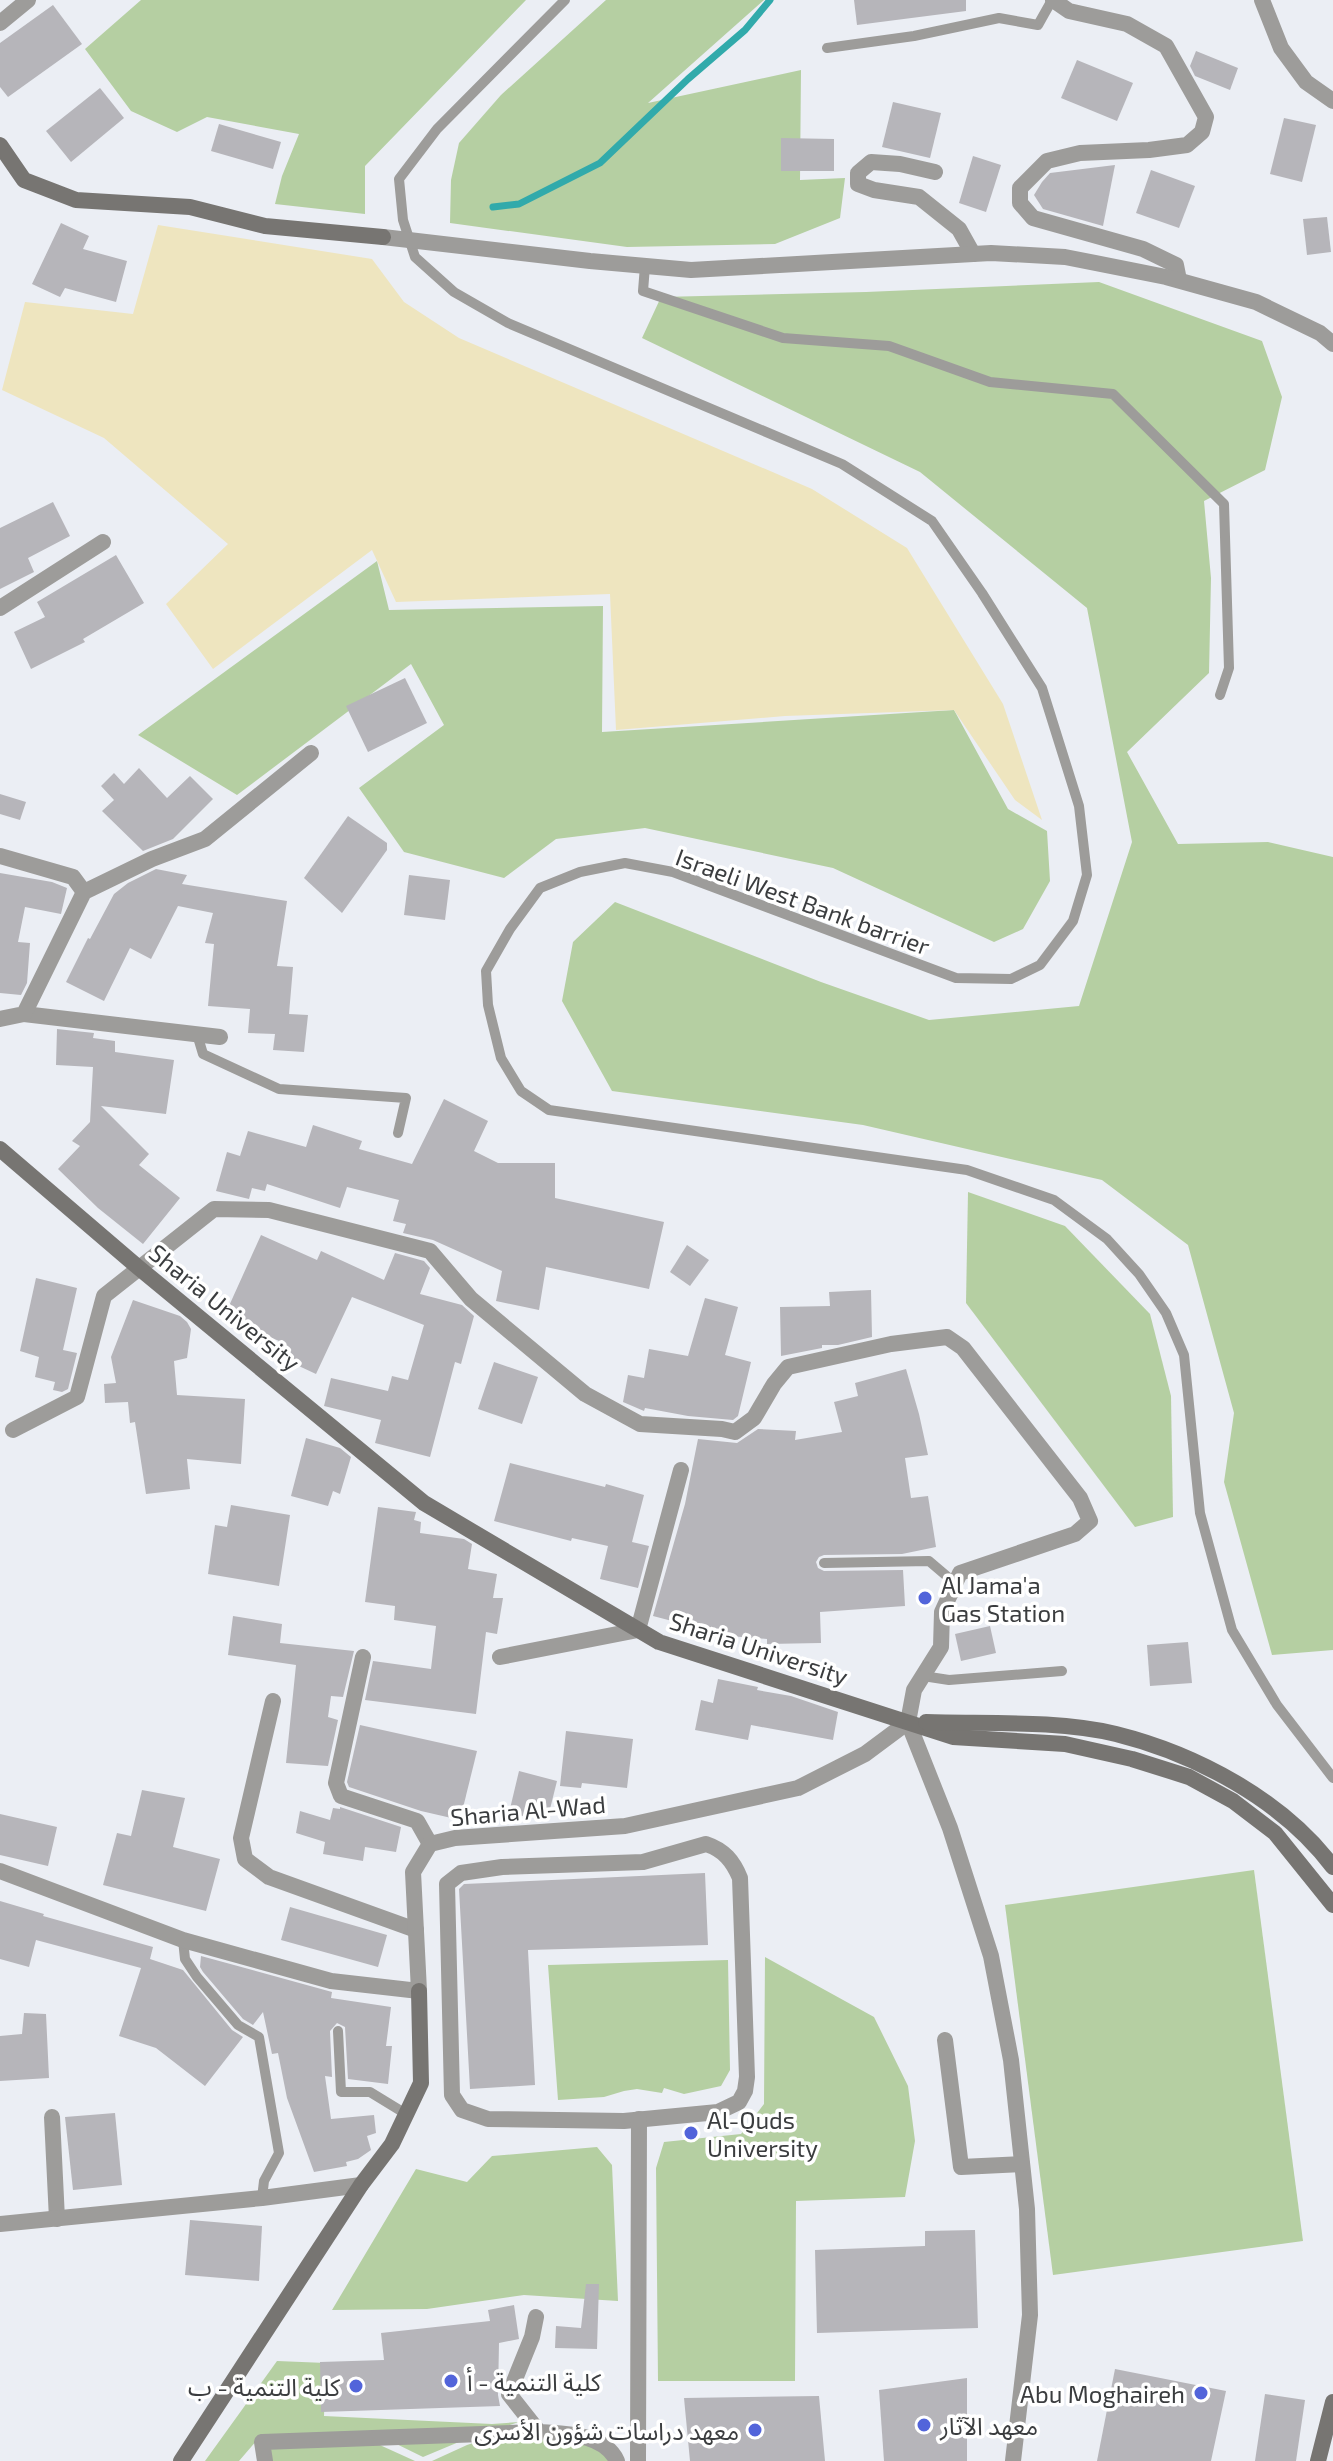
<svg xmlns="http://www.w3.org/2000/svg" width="1333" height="2461" font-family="'Exo 2','Noto Sans Arabic',sans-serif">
<rect width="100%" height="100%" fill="#ebeef4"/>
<g fill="#b5cfa2">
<path d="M141,0h385l-161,166v48l-90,-10 7,-28 17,-42 -92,-17 -30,15 -46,-21 -46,-62z"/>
<path d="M606,0h158l-116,103 153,-33 -1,110 45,-2 -5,40 -65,26 -148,3 -177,-24 1,-43 8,-37 42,-48z"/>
<path d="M1099,282l163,59 20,56 -17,73 -61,31 7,77 -2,95 -82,79 51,92 90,-2 65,15v793l-61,5 -48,-173 10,-69 -46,-168 -86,-65 -239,-55 -251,-34 -50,-90 11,-59 42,-40 206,80 108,38 150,-14 53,-164 -45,-234 -167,-136 -278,-134 19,-41 205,-5z"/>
<path d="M377,561l12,49 214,-4 -1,126 352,-22 54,99 39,22 3,50 -27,48 -29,13 -161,-74 -188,-40 -89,11 -52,39 -100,-26 -45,-64 85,-63 -33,-61 -174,131 -99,-60z"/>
<path d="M968,1192l97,34 85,88 21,82 2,121 -38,10 -169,-224z"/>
<path d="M1254,1870l49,371 -250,34 -48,-370z"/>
<path d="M765,1957l109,60 34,69 7,55 -10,56 -109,4 -1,180h-137l-2,-213 8,-26 77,-8 23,-30z"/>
<path d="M728,1960l2,110 -9,16 -37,8 -20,-6 -2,5 -25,-4 -13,2 -20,6 -46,3 -10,-135z"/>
<path d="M597,2147l15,18 6,136 -94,-6 -97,14 -95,1 84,-141 51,13 25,-26z"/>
<path d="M277,2361l49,2 -2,53 168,8 27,-2 -53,17 -43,18 -49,-24 -117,7 -18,21h-34z"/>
<path d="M523,2427l72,18 17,16h-180l35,-16z"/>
<path d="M371,2441l44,20h-145l-3,-16z"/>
</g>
<path fill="#eee5bf" d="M158,225l214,34 32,43 55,36 353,151 95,59 96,156 39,116 -27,-20 -61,-90 -169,6 -169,14 -6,-136 -214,8 -24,-52 -159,119 -47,-65 62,-60 -124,-106 -102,-48 23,-88 108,12z"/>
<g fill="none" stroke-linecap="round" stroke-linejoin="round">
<path stroke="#31aaab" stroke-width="7" d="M493,207l26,-3 81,-41 88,-84 57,-49 25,-30"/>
</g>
<g fill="#b6b5ba">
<path d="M854,0h112v11l-109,14z"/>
<path d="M53,5l29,39 -74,53 -8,-10v-44z"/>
<path d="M1196,51l42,17 -8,22 -35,-14 -5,-10z"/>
<path d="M1077,60l56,23 -16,38 -56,-23z"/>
<path d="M100,88l24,30 -53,44 -25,-31z"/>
<path d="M893,102l48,11 -11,45 -48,-11z"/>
<path d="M1284,118l32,7 -14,57 -32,-8z"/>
<path d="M219,124l62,18 -8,27 -62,-18z"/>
<path d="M781,138l53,1v32h-53z"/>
<path d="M973,156l28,9 -15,47 -27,-9z"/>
<path d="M1115,165l-12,61 -60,-17 -9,-14 8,-13 8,-9z"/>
<path d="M1151,170l44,16 -16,42 -43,-15z"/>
<path d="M1327,217l4,35 -24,3 -4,-36z"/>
<path d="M61,223l28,13 -6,13 44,12 -11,41 -51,-14 -5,9 -28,-13z"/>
<path d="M53,502l17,34 -42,22 6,14 -34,17v-61z"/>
<path d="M116,555l28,48 -61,36 2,3 -54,27 -17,-37 31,-15 -8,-15z"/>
<path d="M405,678l22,45 -59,29 -22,-46z"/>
<path d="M139,768l28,30 23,-22 23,23 -40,40 -30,12 -41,-40 12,-11 -13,-14 13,-13 10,11z"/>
<path d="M0,794l26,8 -6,18 -20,-6z"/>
<path d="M348,816l39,27v7l-45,63 -38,-35z"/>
<path d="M156,869l31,6 -5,9 105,17 -10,65 16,1 -4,47 19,1 -4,37 -31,-2 2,-16 -27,-1 2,-24 -42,-3 6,-62 -9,-1 8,-30 -35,-7 -27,53 -21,-11 -26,53 -38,-19 22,-44 2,1 24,-45 14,-11z"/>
<path d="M0,873l52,9 15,6 -6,26 -36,-7 -7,35 12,1 -3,40 -6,12 -21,-2z"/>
<path d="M409,875l41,5 -5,40 -41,-5z"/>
<path d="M57,1029l37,4 -1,5 22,3v11l59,8 -8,54 -65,-8 48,48 -10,11 41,33 -37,46 -45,-36 -40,-39 22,-23 -8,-5 18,-19 3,-55 -37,-2z"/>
<path d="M444,1099l44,22 -14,30 24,12h57v35l109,24 -15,67 -103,-22 -7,43 -43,-9 6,-30 -69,-31 -30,-7 3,-9 -13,-3 6,-21 -52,-13 -7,21 -73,-24 -2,7 -13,-3 -3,11 -33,-8 11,-39 13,4 8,-25 58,16 7,-22 49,16 -3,8 53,15z"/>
<path d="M261,1235l56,25 4,-9 63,29 11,-27 29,8 6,7 -10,26 42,11 12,11 -13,48 -6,-2 -25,95 -55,-14 6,-23 -57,-14 7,-28 57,13 4,-15 16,4 16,-55 -72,-28 -36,77 -43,-20 6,-13 -55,-24z"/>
<path d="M687,1245l22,15 -19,26 -20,-14z"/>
<path d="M36,1278l41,10 -14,62 14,3 -9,36 -6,3 -9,-2 2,-8 -20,-5 4,-20 -19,-6z"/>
<path d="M871,1290l1,47 -34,8h-16v3l-41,8 -1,-49 50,-1 -1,-14z"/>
<path d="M705,1298l33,9 -13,48 26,7 -13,54 -5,4 -45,-4 -43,-8 -1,3 -21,-9 5,-27 16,3 5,-29 39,7z"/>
<path d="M133,1300l47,16 7,6 4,7 -4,29 -13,3 3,34 68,4 -4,65 -54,-5 3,30 -44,5 -11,-72 -5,1 -2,-21 -23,1 -1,-19 12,-1 -5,-26z"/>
<path d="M494,1362l44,15 -16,47 -44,-15z"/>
<path d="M906,1369l13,45 9,41 -23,3 6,40 17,-2 8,51 -34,7 -78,1 -5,2 -3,5 2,6 6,3 79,-1 2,36 -85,6 1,31 -54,1v-5l-38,-3 -76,-20 32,-112 13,-65 39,4 21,-14 38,2 -1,9 47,-8 -8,-30 24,-6 -3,-13z"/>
<path d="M306,1438l34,10 11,9 -11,37 -7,-3 -5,15 -37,-10z"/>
<path d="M510,1463l95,24 1,-3 38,11 -12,47 17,4 -11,42 -38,-9 8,-33 -36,-8 -1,3 -77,-20z"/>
<path d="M231,1505l59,10 -11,71 -71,-12 7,-49 12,2z"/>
<path d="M378,1507l38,5 -2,8 7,2 -1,11 44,6 8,5 -4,25 29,5 -4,24h10l-6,36 -11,-2 -10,82 -111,-14 8,-39 58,8 5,-43 -42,-6 1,-14 -30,-4z"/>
<path d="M233,1616l49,8 -2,19 74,8 -11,46 -12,-1 -3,21 10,3 -10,46 -42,-3 10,-98 -68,-10z"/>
<path d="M990,1626l6,27 -35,8 -6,-27z"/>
<path d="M1188,1642l4,41 -42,3 -3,-41z"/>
<path d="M718,1679l40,8 -1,3 34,6 47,16 -5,28 -82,-15 -3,15 -53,-10 6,-30 12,3z"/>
<path d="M360,1725l117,26 -17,69 -39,-9 -72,-24 -2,-5z"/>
<path d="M566,1731l67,8 -6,49 -45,-5 -1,5 -21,-2z"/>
<path d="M519,1771l38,10 -7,28 -11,-3 -1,6 -9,-2 -2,7 -18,-4z"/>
<path d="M142,1790l43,8 -12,49 47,12 -14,52 -103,-26 14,-52 14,3z"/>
<path d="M340,1807l61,20 -5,25 -31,-5 -2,14 -40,-7 2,-12 -29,-9 4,-22 30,9 3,-12 7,1z"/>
<path d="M0,1814l57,13 -9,39 -48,-11z"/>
<path d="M705,1873l3,72 -180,5 7,135 -65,4 -11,-200 5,-5z"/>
<path d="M0,1901l44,13 -1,2 110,31 -3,12 33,11 49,60 11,7 -38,49 -49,-38 -37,-12 22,-68 -105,-28 -7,27 -29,-8z"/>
<path d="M290,1907l97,28 -9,32 -97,-27z"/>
<path d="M201,1956l131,36 -1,6 60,9 -5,39h6l-4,38 -40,-5 -3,-52 -8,-4 -7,8 2,46 -7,-1 6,43 43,-4 2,18 -9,3 4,14 -13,9 -12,3 1,4 -33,6 -27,-74 -9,-45 -6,1 -9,-42 -10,13 -10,-6 -40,-47 -3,-5z"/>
<path d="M24,2013l22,1 3,64 -49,3v-45l22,-2z"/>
<path d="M115,2113l7,72 -49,5 -8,-73z"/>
<path d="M190,2220l72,6 -3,55 -74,-6z"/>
<path d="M975,2230l3,98 -161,5 -2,-83 110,-4v-15z"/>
<path d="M586,2284h13l-2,65 -42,-1 1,-22 25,2z"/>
<path d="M514,2305l5,34 -20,4 -1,52 2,11 -179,6 -1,-50 64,-2 -3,-27 109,-12 -2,-11z"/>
<path d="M1115,2369l111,22 -15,70h-114z"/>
<path d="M967,2378v83h-83l-5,-71z"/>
<path d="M1265,2394l40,6 -9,61h-41z"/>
<path d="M819,2396l6,65h-135l-6,-63z"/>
</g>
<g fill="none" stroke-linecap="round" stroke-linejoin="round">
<g stroke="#9d9c9a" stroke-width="10">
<path d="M565,0l-128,129 -38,50 4,41 12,37 39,35 54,31 334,141 90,57 50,72 60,95 37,118 8,69 -14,46 -33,44 -29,14 -55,-1 -283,-106 -48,-9 -45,9 -40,16 -30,41 -24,42 2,34 13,53 20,33 28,19 418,60 87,30 53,39 32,35 27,39 18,42 16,158 32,117 45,75 56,73"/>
<path d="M827,48l87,-12 85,-18 39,7 14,-25"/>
<path d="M645,266l-2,25 140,47 106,8 101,36 123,12 111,110 5,164 -9,27"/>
<path d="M197,1034l6,20 76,35 127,9 -8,35"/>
<path d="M824,1563l105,-2 27,23"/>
<path d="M923,1676l26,4 113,-9"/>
<path d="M183,1940l2,19 12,18 41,48 21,12 20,116 -15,28 -2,17"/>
<path d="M338,2031l3,61h29l36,22"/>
</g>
<g stroke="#9d9c9a" stroke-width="16">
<path d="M1053,0l16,11 58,13 39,22 40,71 -4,15 -15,13 -38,5 -69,3 -33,8 -27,27v15l13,15 110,31 33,16 3,15"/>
<path d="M1262,0l19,48 25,34 27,19"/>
<path d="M0,23l28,-23"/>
<path d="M935,172l-35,-8 -29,-2 -13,11v11l16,6 45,7 40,32 14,25"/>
<path d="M383,237l207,24 101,9 300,-17 74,4 101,20 90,25 64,31 13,11"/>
<path d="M0,608l103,-66"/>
<path d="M0,856l73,21 11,15"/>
<path d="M24,1014l196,23"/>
<path d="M0,1019l24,-5 60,-122 68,-33 53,-20 106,-86"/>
<path d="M13,1430l64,-33 27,-101 110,-87 55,1 161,41 41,48 114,95 55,30 82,5 13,3 19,-14 20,-34 14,-17 103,-23 56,-7 16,11 117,150 10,23 -15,13 -115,39 -18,39 -1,35 -27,43 -6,32"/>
<path d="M363,1657l-27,126 5,13 76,25 13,23"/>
<path d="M500,1657l138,-27 43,-160"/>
<path d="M273,1701l-32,137 4,21 24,18 147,53"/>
<path d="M908,1722l42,106 41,128 20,104 16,149 3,106 -17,146"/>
<path d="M706,1844c18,6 27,17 34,34l7,199 -2,14 -6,11 -21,10 -94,9 -136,-2 -26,-9 -10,-15 -5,-211 14,-11 41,-6 141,-5z"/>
<path d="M0,1871l183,69 148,41 88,10 -6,-119 17,-28 25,-6 170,-12 173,-38 67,-34 43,-32"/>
<path d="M945,2040l16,127 61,-3"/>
<path d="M52,2117l5,102"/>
<path d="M0,2224l262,-26 99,-13"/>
<path d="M536,2317l-4,20 -23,57 30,38c26,2 65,1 78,29"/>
<path d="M265,2461l-3,-19 277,-10"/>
<path d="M638,2461l1,-342"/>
</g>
<g stroke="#777572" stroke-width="16">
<path d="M0,145l24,35 52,20 114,7 75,19 118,11"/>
<path d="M0,1149l139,119 285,235 235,139 294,95 112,7 67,15 57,18 44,24 42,32 58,72"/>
<path d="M926,1722c61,2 131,-2 190,12 80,20 167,66 217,133"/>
<path d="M181,2461l180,-276 31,-41 29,-61 -2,-92"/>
<path d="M1318,2461l15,-59"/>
</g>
</g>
<g fill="#5264da" stroke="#fff" stroke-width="3">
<circle cx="925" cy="1598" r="8"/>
<circle cx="691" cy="2133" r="8"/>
<circle cx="451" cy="2381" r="8"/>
<circle cx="356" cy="2386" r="8"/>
<circle cx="1201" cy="2393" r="8"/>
<circle cx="924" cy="2425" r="8"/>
<circle cx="755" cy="2430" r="8"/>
</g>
<g text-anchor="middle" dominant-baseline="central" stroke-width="7" stroke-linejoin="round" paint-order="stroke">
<g font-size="24" fill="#3b3d3f" stroke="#fff">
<text transform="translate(803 901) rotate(20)">Israeli West Bank barrier</text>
<text transform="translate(225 1307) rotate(39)">Sharia University</text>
<text transform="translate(759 1648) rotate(18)">Sharia University</text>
<text transform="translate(528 1810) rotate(-5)">Sharia Al-Wad</text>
</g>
<g font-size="24" fill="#3b3d3f" stroke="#fff" text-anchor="start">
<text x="941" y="1584">Al Jama'a<tspan x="941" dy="28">Gas Station</tspan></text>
<text x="707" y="2119">Al-Quds<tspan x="707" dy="28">University</tspan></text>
<text x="467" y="2381">كلية التنمية - أ</text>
<text x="340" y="2386" text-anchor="end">كلية التنمية - ب</text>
<text x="1185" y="2393" text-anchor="end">Abu Moghaireh</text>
<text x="940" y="2425">معهد الآثار</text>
<text x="739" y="2430" text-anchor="end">معهد دراسات شؤون الأسرى</text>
</g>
</g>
</svg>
